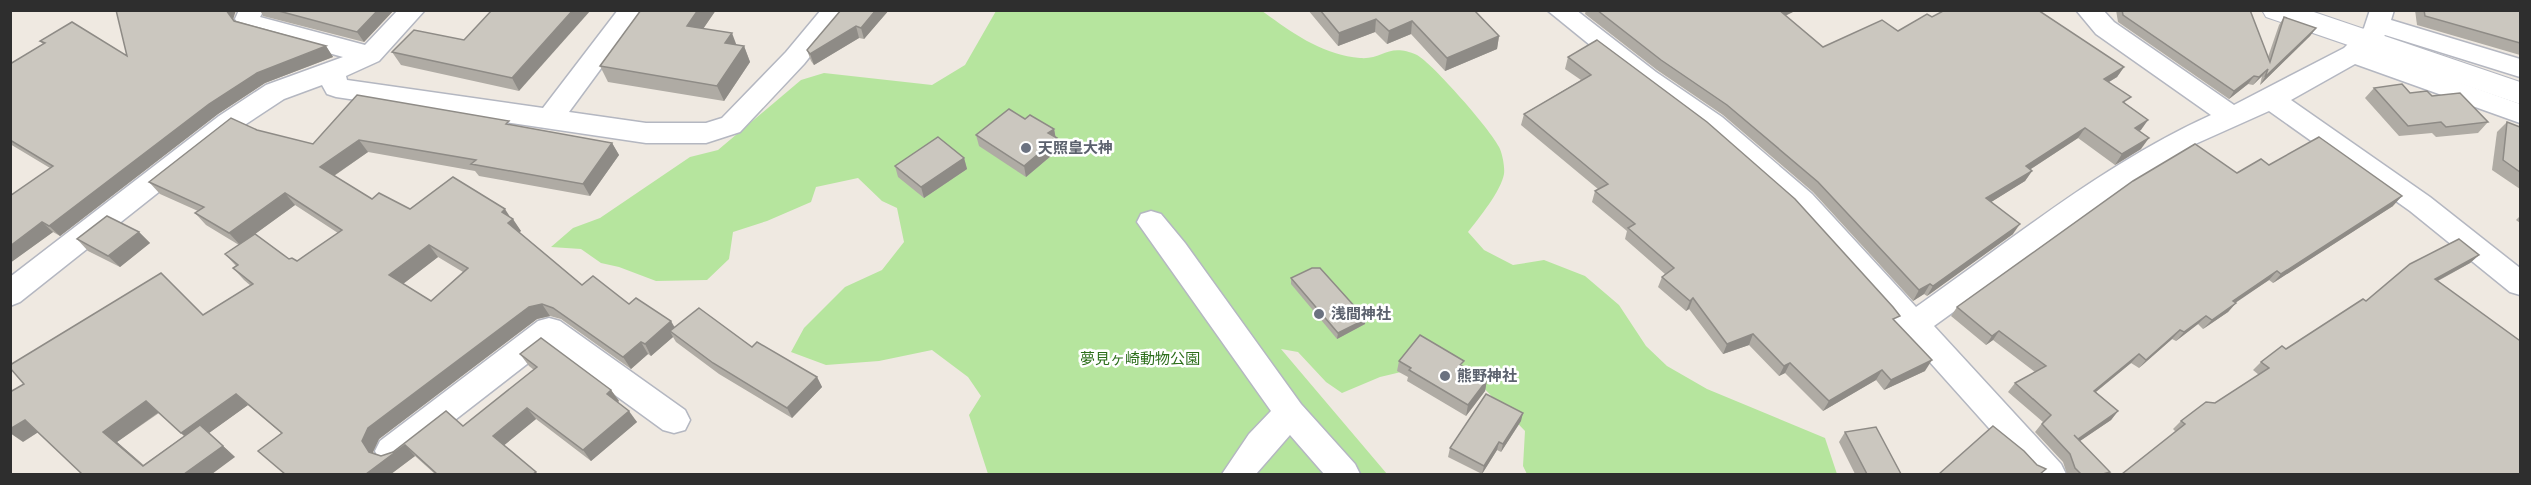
<svg xmlns="http://www.w3.org/2000/svg" width="2531" height="485" font-family="'Work Sans','Noto Sans JP',sans-serif">
<rect width="100%" height="100%" fill="#efe9e1"/>
<path fill="#b6e59e" d="M996,11h266c29,21 60,44 98,47 23,2 28,-16 57,-3 15,8 74,75 82,92 3,5 6,20 5,27 -3,17 -25,44 -36,58l16,18 29,15 31,-5 41,16 34,29 27,41 21,20 40,23 118,49 12,36h-310l-4,-8 2,-35 -69,-72 -76,18 -38,16 -16,-11 -28,-30 -17,-3 106,125h-399l-19,-59 12,-19 -13,-19 -36,-27 -53,11 -53,4 -35,-13 13,-24 41,-41 37,-17 22,-28 -7,-34 -15,-7 -24,-23 -42,9 -5,15 -44,19 -34,11 -4,27 -22,21 -51,1 -37,-14 -18,-4 -20,-14 -30,-2 22,-19 27,-10 90,-61 28,-7 83,-70 23,-7 108,12 33,-20z"/>
<g fill="none" stroke-linecap="round" stroke-linejoin="round">
<defs>
<g id="street">
<path d="M239,10h25l-4,7 105,28 33,-35h27l-46,51 -33,15 1,4 196,28 75,-98h26l-75,102 77,11h60l16,-5 64,-66 35,-42h26l-43,54 -64,68 -34,11h-60l-310,-46 -9,-3 -5,-9 -38,14 -47,31 -217,172 -10,4v-29l209,-161 47,-31 77,-28 -101,-28 -7,-10z"/>
<path d="M1547,10h29l80,62 66,45 90,77 104,113c94,-66 190,-145 295,-192l-115,-81 -20,-24h27l11,12 120,83 110,-57 20,-20 6,-18h24l-3,10 129,39v18l-135,-42 -14,16 149,53v19l-165,-59 -64,36 139,97 90,71v27l-10,-3 -100,-81 -141,-100 -76,34 -68,43 -191,138 127,138 5,10h-36l-238,-266 -88,-77 -66,-47z"/>
<path d="M1151,211l10,3 24,29 116,161 54,60 5,10h-36l-34,-39 -34,39h-34l27,-40 22,-23 -134,-189 4,-8z"/>
<path d="M549,318l11,3 125,89 5,10 -5,10 -11,3 -11,-3 -114,-83 -147,114 -11,4 -11,-4 -5,-10 5,-10 158,-120z"/>
</g>
<path id="secondary" d="M2262,10h46l212,72v22l-254,-87z"/>
</defs>
<use href="#street" stroke="#b4b7c1" stroke-width="3"/>
<use href="#secondary" stroke="#b4b7c1" stroke-width="2"/>
<use href="#street" fill="#fff" fill-rule="evenodd"/>
<use href="#secondary" fill="#fff" fill-rule="evenodd"/>
</g>
<g fill="#afaba4" fill-rule="evenodd">
<path d="M260,10h134l-30,32 -101,-26z"/>
<path d="M492,10l27,81 -118,-26 -9,-13 72,-12z"/>
<path d="M641,10h75l-13,19 33,16 8,1 6,16 -26,39 -116,-19 -8,-16z"/>
<path d="M841,10h48l-25,29 -5,-1 -45,27 -3,-4 -4,-11z"/>
<path d="M1308,10h166l25,26 -2,13 -52,22 -34,-37 -24,10 -12,-12 -37,14z"/>
<path d="M1586,10h211l-12,6 38,31 75,-16 34,-14 192,50 -7,10 -8,5 17,22 22,16 -9,11 2,18 -26,16 -37,-27 -47,31 1,2 -7,10 -34,21 22,32 -86,62 -3,-2 -11,7 -100,-109 -90,-77 -66,-45 -72,-56z"/>
<path d="M2116,10h134l18,47 11,-32 5,-8 32,11 -6,8 -50,49 2,-9 -9,9 -5,-1 -19,15 -111,-77z"/>
<path d="M2415,10h105v45l-103,-30z"/>
<path d="M233,20l93,26 7,11 -68,26 -47,31 -158,122 -7,-4 -43,31 40,-95 -40,-24v-80l33,-20 -3,-3 87,15z"/>
<path d="M1597,40l299,282 29,49 -41,19 -8,-10 -53,31 -38,-38 -6,3 -30,-31 -26,9 -34,-45 -3,2 -28,-24 4,-10 3,-3 -40,-35 2,-8 -35,-29 3,-11 3,-2 -77,-64 3,-11 57,-34 -16,-11 3,-12z"/>
<path d="M2374,88l58,8 56,26 -10,11 -42,4 -4,-4 -33,3 -34,-38z"/>
<path d="M1025,119l29,10 4,21 -32,27 -47,-31 -3,-11z"/>
<path d="M2507,122l13,5v62l-28,-19 5,-38z"/>
<path d="M511,125l101,18 7,12 -29,41 -111,-20 -4,-5 -107,-19 -34,24 38,23 38,10 100,8 11,14 -2,1 63,53 47,19 46,23 77,20 65,30 5,10 -30,31 -73,-44 -43,-32 -3,-5 -22,19 -3,-2 -17,15 -70,-50 -11,-3 -13,3 -158,120 -6,13 1,2 7,2 82,-30 71,-56 -5,-4 -9,-12 91,36 8,11 -1,1 19,20 -46,39 -55,-42 -32,26 34,29h-103l-20,-18 -24,18 -110,-41 -33,-28 -39,28 26,24 -153,17 -44,-42 -15,10 180,-127 48,-29 -7,-6 -11,-12 3,-2 -11,-12 14,-9 -33,-20 -11,-12 3,-2 -38,-17 -11,-12 108,-52 56,14zM295,205l43,28 -41,28 -8,-2 -34,-25zM438,257l25,15 -32,29 -28,-17zM159,413l25,23 -41,29 -26,-23z"/>
<path d="M964,158l3,11 -43,29 -26,-21 -3,-11z"/>
<path d="M2269,165l124,41 -120,77 -4,-3 -34,22 1,1 -8,9 -25,17 -5,-5 -22,17 -4,-2 -33,29 -8,-5 -35,29 22,19 -7,9 -31,21 27,33h-40l-4,-12 -28,-30 8,-10 -35,-30 7,-9 20,-11 -42,-32 -7,5 -35,-29 6,-9 280,-134z"/>
<path d="M2520,216v7l-4,-3z"/>
<path d="M139,232l11,11 -30,24 -32,-16 -11,-12z"/>
<path d="M2479,255l-9,8 -32,18 -262,151 -3,-3 8,-8 34,-18 44,-28 -6,-5 8,-8 25,-13 80,-48z"/>
<path d="M1291,278l74,46 -28,15 -46,-55z"/>
<path d="M1399,361l64,5 24,14 -2,11 -19,25 -59,-35 1,-4 -11,-6z"/>
<path d="M1521,421l-20,31 -4,-2 -15,24 -34,-17 2,-9z"/>
<path d="M1845,432l56,42h-46l-16,-32z"/>
</g>
<g fill="#8e8b86">
<path d="M226,10h10l-3,10z"/>
<path d="M378,10h16l-30,32 -7,-10z"/>
<path d="M573,10h18l-72,81 -7,-13z"/>
<path d="M698,10h18l-22,32 -7,-16z"/>
<path d="M876,10h13l-25,29 -3,-11z"/>
<path d="M1779,10h18l-23,11z"/>
<path d="M1376,19l-1,13 -37,14 1,-13z"/>
<path d="M1412,21l-1,13 -24,10 2,-13z"/>
<path d="M856,26l3,12 -45,27 -4,-11z"/>
<path d="M2316,28l-6,8 -50,49 5,-8z"/>
<path d="M732,33l6,16 -13,-6z"/>
<path d="M1499,36l-2,13 -52,22 2,-13z"/>
<path d="M326,46l7,11 -68,26 -47,31 -158,122 -11,-10 160,-122 48,-31z"/>
<path d="M744,46l6,16 -26,39 -7,-15z"/>
<path d="M2124,67l-7,10 -20,12 7,-10z"/>
<path d="M2268,69l-6,7 -9,9 6,-8z"/>
<path d="M2254,76l-6,8 -19,15 5,-8z"/>
<path d="M2148,120l-7,10 -14,9 8,-11z"/>
<path d="M2085,128l-7,10 -58,38 6,-10z"/>
<path d="M1054,129l4,21 -32,27 -2,-11 24,-33z"/>
<path d="M2149,138l-8,11 -26,16 7,-11z"/>
<path d="M359,140l9,12 -39,27 -9,-12z"/>
<path d="M612,143l7,12 -29,41 -7,-12z"/>
<path d="M964,158l3,11 -43,29 -3,-11z"/>
<path d="M2032,171l-7,10 -45,28 6,-11z"/>
<path d="M285,193l10,12 -55,40 -11,-12z"/>
<path d="M2402,196l-9,10 -120,77 8,-9z"/>
<path d="M505,209l7,11 1,-1 8,12 -5,4 -14,-23z"/>
<path d="M42,222l11,10 -43,31v-17z"/>
<path d="M2020,224l-7,10 -86,62 6,-10z"/>
<path d="M139,232l11,11 -30,24 -12,-11z"/>
<path d="M429,245l9,12 -39,30 -10,-12z"/>
<path d="M2479,255l-9,8 -44,24 9,-8z"/>
<path d="M2277,271l-8,9 -44,30 8,-9z"/>
<path d="M1930,284l-6,10 -11,7 6,-11z"/>
<path d="M1693,298l-4,11 -3,2 4,-10z"/>
<path d="M2236,303l-8,9 -25,17 9,-9z"/>
<path d="M542,304l8,12 -13,3 -158,120 -6,13 6,11 -10,-11 -7,-11 6,-13 161,-121z"/>
<path d="M2206,316l-8,8 -22,17 8,-9z"/>
<path d="M1366,319l-1,5 -28,15 1,-6z"/>
<path d="M671,321l7,12 -8,-2 3,6 -22,19 -6,-12z"/>
<path d="M2180,330l-8,9 -33,29 7,-8z"/>
<path d="M1999,331l-6,9 -7,5 6,-9z"/>
<path d="M1753,334l-4,11 -26,9 4,-10z"/>
<path d="M641,342l7,12 -17,15 -8,-12z"/>
<path d="M2139,354l-8,9 -44,36 7,-8z"/>
<path d="M1932,360l-7,11 -41,19 7,-10z"/>
<path d="M1790,363l-5,10 -6,3 5,-10z"/>
<path d="M1882,370l-6,10 -53,31 6,-10z"/>
<path d="M817,377l5,10 -30,31 -5,-10z"/>
<path d="M1487,380l-2,11 -19,25 2,-11z"/>
<path d="M611,390l8,11 -5,4 -7,-11z"/>
<path d="M236,394l12,11 -39,28 26,24 -23,17h-28l10,-30 -13,-11z"/>
<path d="M146,401l13,11 -42,30 37,32 -51,-42z"/>
<path d="M527,408l9,11 -34,28 -9,-11z"/>
<path d="M629,411l8,11 -46,39 -8,-11z"/>
<path d="M2118,411l-7,9 -40,27 7,-8z"/>
<path d="M1523,413l-2,8 -20,31 2,-8z"/>
<path d="M25,420l15,11 -17,11 -13,-9v-4z"/>
<path d="M1499,442l-2,8 -15,24 2,-8z"/>
<path d="M405,445l10,11 -24,18h-25z"/>
</g>
<g fill="#cbc7bf" stroke="#8e8b86" stroke-width="1.5" fill-rule="evenodd">
<path d="M116,10h110l8,11 92,25 -69,27 -48,31 -160,122 -7,-4 -32,24v-50l43,-30 -43,-26v-76l35,-21 -5,-2 32,-19 55,34z"/>
<path d="M275,10h103l-21,22z"/>
<path d="M492,10h81l-61,68 -120,-26 22,-22 50,10z"/>
<path d="M641,10h57l-11,16 45,7 -7,10 19,3 -27,40 -117,-20z"/>
<path d="M841,10h35l-15,18 -5,-2 -46,28 -3,-4z"/>
<path d="M1320,10h154l25,26 -52,22 -35,-37 -23,10 -13,-12 -37,14z"/>
<path d="M1597,10h182l44,37 59,-27 16,11 29,-17 5,3 13,-7h93l86,57 -20,12 27,18 -8,5 25,18 -13,8 14,10 -27,16 -37,-26 -59,38 6,5 -46,27 34,26 -87,62 -3,-2 -11,6 -101,-108 -91,-77 -66,-45z"/>
<path d="M2122,10h128l20,52 14,-45 32,11 -51,49 3,-8 -9,8 -5,-1 -20,15 -111,-76z"/>
<path d="M2424,10h96v33l-95,-27z"/>
<path d="M1597,40l110,82 88,77 98,108 7,9 -7,3 39,41 -41,20 -9,-10 -53,31 -39,-38 -6,3 -31,-32 -26,10 -34,-46 -3,3 -28,-24 12,-9 -46,-40 7,-4 -40,-33 13,-7 -84,-70 67,-39 -23,-18z"/>
<path d="M2402,84l8,9 17,-2 5,5 28,-3 28,29 -42,5 -5,-5 -33,4 -34,-38z"/>
<path d="M357,95l152,26 -3,3 106,19 -29,41 -112,-20 5,-4 -117,-20 -39,27 52,32 7,-6 31,16 43,-32 52,32 -3,3 11,7 -5,4 74,62 11,-9 36,28 7,-6 35,23 -26,23 -4,-2 -18,15 -70,-49 -11,-4 -13,3 -161,121 -6,13 7,11 12,4 12,-4 53,-41 17,15 74,-59 -17,-13 21,-16 70,52 -4,4 22,17 -46,39 -56,-42 -34,28 43,36 -3,2h-96l-32,-29 -39,29h-81l-27,-23 24,-18 -46,-39 -55,39 -35,-32 -43,31 40,34 57,-41 23,21 -39,28h-102l-57,-54 -15,9v-37l14,-8 -14,-16v-3l151,-92 42,42 50,-31 -20,-16 5,-3 -13,-11 30,-20 34,25 3,-1 5,3 45,-31 -57,-37 -56,40 -34,-20 9,-6 -55,-25 82,-64 26,12 56,14zM429,245l39,23 -37,33 -42,-26z"/>
<path d="M1009,109l16,10 5,-4 24,14 -6,4 9,5 -33,28 -48,-31z"/>
<path d="M2507,122l13,5v45l-17,-12z"/>
<path d="M938,137l26,21 -43,29 -26,-21z"/>
<path d="M2319,137l83,59 -121,78 -4,-3 -44,30 3,2 -24,17 -6,-4 -22,16 -4,-2 -34,30 -7,-6 -45,37 24,20 -40,28 -4,-4 36,37 -7,2h-22l-6,-6 -5,-14 -28,-30 9,-9 -36,-32 31,-17 -47,-35 -7,5 -35,-29 176,-126 62,-37 42,29 24,-14 8,6z"/>
<path d="M107,216l32,16 -31,24 -31,-17z"/>
<path d="M2459,239l20,16 -44,24 84,61h1v134h-398l63,-50 -4,-3 25,-19 9,1 54,-35 -8,-6 21,-16 4,3 77,-50 3,2 44,-37z"/>
<path d="M1312,268h8l46,51 -28,14 -47,-55z"/>
<path d="M699,308l53,39 5,-5 60,35 -30,31 -74,-45 -43,-32z"/>
<path d="M1420,335l44,26 -4,4 27,15 -19,25 -59,-35 2,-2 -12,-7z"/>
<path d="M1486,394l37,19 -20,31 -4,-2 -15,24 -34,-18z"/>
<path d="M1993,426l31,25 13,14 9,4 -6,5h-101z"/>
<path d="M1876,427l25,47h-34l-22,-42z"/>
</g>
<g fill="#6b7280" stroke="#fff" stroke-width="2">
<circle cx="1026" cy="148" r="6"/>
<circle cx="1319" cy="314" r="6"/>
<circle cx="1445" cy="376" r="6"/>
</g>
<g text-anchor="middle" dominant-baseline="central" stroke-width="5" stroke-linejoin="round" paint-order="stroke">
<g font-size="15" font-weight="bold" fill="#5b616d" stroke="#fff" text-anchor="start">
<text x="1038" y="148">天照皇大神</text>
<text x="1331" y="314">浅間神社</text>
<text x="1457" y="376">熊野神社</text>
</g>
<g font-size="15" fill="#2c6e1b" stroke="#fff">
<text x="1140" y="359">夢見ヶ崎動物公園</text>
</g>
</g>
<rect width="2531" height="485" fill="none" stroke="#2e2e2e" stroke-width="24"/>
</svg>
